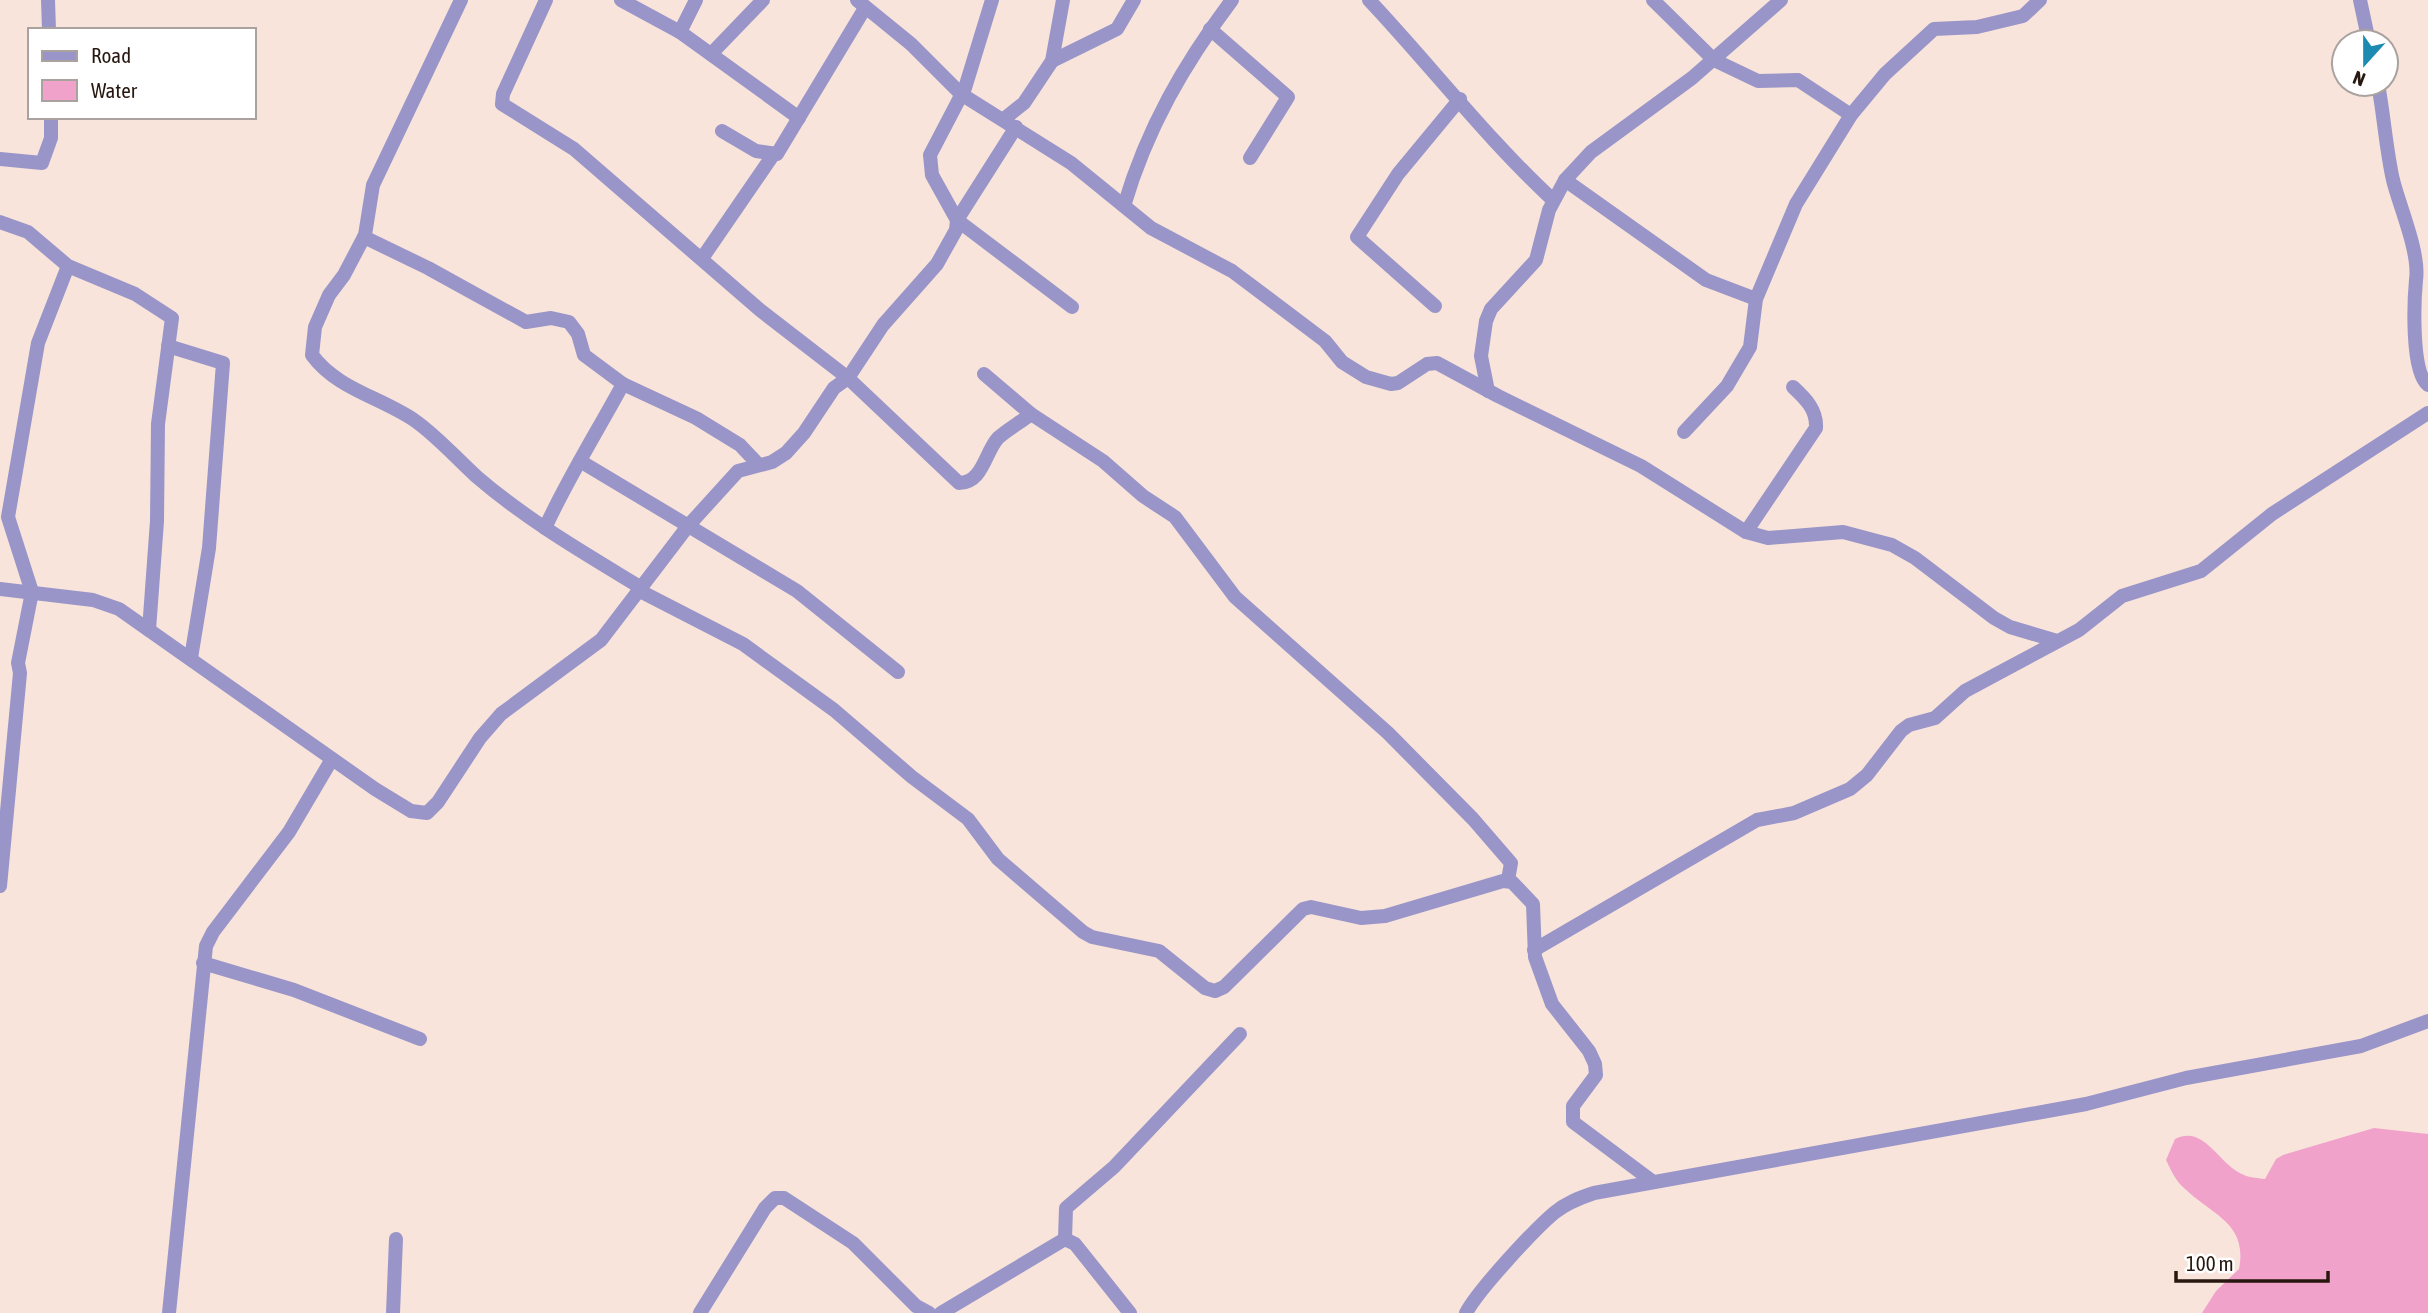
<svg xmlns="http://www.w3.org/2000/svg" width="2428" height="1313" font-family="'Asap Condensed',sans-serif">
<rect width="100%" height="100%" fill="#f8e4db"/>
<path fill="#f1a2cb" d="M2374,1128l54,6v179h-226l14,-22 23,-22c9,-46 -27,-54 -55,-81 -9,-8 -13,-18 -18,-28l9,-21c30,-15 44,27 69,36 6,3 15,3 21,4l11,-20 7,-4z"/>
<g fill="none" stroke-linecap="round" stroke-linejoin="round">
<g stroke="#9995c8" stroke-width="14">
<path d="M48,0l1,30"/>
<path d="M461,0l-88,185 -8,50 -21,40 -15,20 -14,32 -3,28c25,34 68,42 102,65 23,16 42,38 63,57 50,43 107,76 163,110"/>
<path d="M546,0l-43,94 -1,10 72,45 186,161 88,68 111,105c24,0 26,-31 39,-45 10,-9 23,-16 33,-24"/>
<path d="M621,0l59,32 119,86"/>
<path d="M857,0l54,44 50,50 110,69 80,65 81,43 93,70 17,21 24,15 25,7 7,-1 29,-19 10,-1 61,33 143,70 105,66 22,6 75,-6 49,13 23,13 79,60 16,9 47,14"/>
<path d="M1369,0c62,66 118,139 184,200"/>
<path d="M1653,0l61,60 44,21 40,-1 53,35"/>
<path d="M2360,0l9,42"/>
<path d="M1210,29l78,68 -38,61"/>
<path d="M680,32l16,-32"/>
<path d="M711,54l52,-54"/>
<path d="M1052,61l65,-32 17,-29"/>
<path d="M2378,84c6,32 8,65 15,96 7,28 27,73 23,100 -2,21 -5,92 12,105"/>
<path d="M1004,119l20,-16 28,-42 11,-61"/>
<path d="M1016,127l-59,93 115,87"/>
<path d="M722,131l34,20 21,3 88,-146"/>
<path d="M0,159l42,4 9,-25v-21"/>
<path d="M1565,180l141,100 50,19"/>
<path d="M1124,206c23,-78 60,-142 108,-206"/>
<path d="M0,222l28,10 40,34 67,28 37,24 -14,106 -1,97 -8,109"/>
<path d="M364,237l64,31 98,54 25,-4 18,4 9,12 6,21 39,29 73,34 44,27 17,18"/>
<path d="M703,257l70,-102"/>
<path d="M1435,306l-78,-69 41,-63 62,-75"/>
<path d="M168,346l55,17 -14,185 -18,110"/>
<path d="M984,374l47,40 72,47 40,35 32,21 60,80 153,136 85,86 38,44 -3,17"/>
<path d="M1488,391l-7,-35 5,-35 5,-12 45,-49 13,-50 16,-30 26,-28 101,-74 89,-78"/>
<path d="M1684,432l43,-46 23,-39 6,-48 40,-95 55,-89 34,-41 49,-45 43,-2 46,-11 17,-16"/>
<path d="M580,461l217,130 101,81"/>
<path d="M545,528c23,-50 52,-96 78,-144"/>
<path d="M1746,532l70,-104c1,-18 -10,-29 -23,-41"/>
<path d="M0,589l93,11 26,9 256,180 36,22 16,2 11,-11 42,-64 21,-24 100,-74 87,-114 50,-55 34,-9 14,-9 18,-20 30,-45 14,-10 35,-53 54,-61 19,-34 1,-10 -25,-45 -2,-20 35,-67 27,-88"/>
<path d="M638,590l105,54 91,66 78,67 56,42 30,40 85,73 9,5 67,14 46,37 10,3 9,-4 79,-78 8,-2 50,11 24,-2 118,-35 9,1 21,22 2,53 17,47 37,47 6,13 1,11 -23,31v16l79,59"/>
<path d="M0,886l20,-213 -2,-10 14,-71 -24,-75 30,-174 30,-77"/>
<path d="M1534,950l223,-130 37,-7 56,-24 17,-14 34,-44 8,-6 26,-7 30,-27 114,-61 43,-34 79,-25 71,-57 156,-101"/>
<path d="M203,963l91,27 126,49"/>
<path d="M1065,1239l1,-31 48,-41 126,-133"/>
<path d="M169,1313l37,-367 7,-14 76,-100 43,-73"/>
<path d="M393,1313l3,-74"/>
<path d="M700,1313l65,-105 10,-10h9l69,45 63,63 13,7"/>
<path d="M941,1313l124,-74 10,5 55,69"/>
<path d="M1466,1313c12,-23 68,-83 88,-100 12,-10 25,-15 40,-20l492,-89 100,-26 175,-32 67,-25"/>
</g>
</g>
<rect x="28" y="28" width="228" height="91" fill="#ffffff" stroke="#a9a29f" stroke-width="2"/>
<rect x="42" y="51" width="35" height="10" fill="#9995c8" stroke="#a9a29f" stroke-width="2"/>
<text x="91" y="63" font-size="21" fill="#27170e">Road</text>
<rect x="42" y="80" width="35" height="21" fill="#f1a2cb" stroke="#a9a29f" stroke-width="2"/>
<text x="91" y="98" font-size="21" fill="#27170e">Water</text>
<g transform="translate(2365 63) rotate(201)"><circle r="33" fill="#ffffff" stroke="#a9a29f" stroke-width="2"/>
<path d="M0-5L12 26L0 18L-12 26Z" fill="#1d8bb1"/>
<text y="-10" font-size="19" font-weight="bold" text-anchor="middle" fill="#27170e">N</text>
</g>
<path d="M2176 1271v10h152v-10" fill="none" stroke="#27170e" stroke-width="3.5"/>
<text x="2186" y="1271" font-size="21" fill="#27170e" stroke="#ffffff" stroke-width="5" paint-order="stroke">100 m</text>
</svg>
